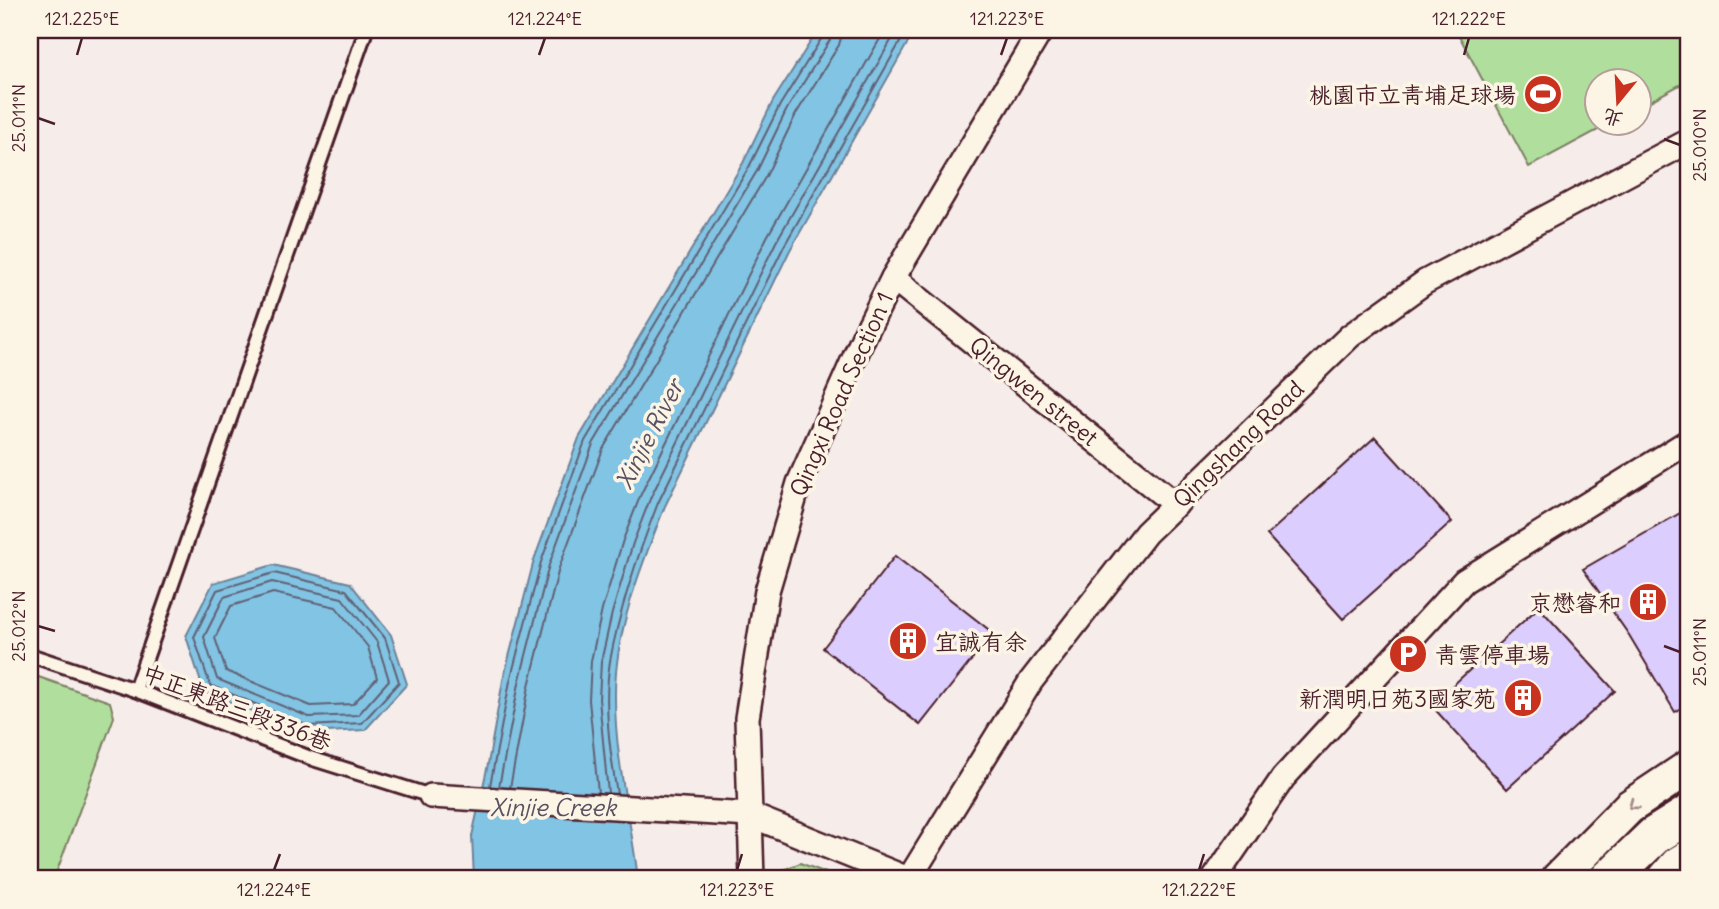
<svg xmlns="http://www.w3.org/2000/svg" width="1719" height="909" font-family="Delius,'LXGW WenKai TC',sans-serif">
<rect width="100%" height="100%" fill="#f6edea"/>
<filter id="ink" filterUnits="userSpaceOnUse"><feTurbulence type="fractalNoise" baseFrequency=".0143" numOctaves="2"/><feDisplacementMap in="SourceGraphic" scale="14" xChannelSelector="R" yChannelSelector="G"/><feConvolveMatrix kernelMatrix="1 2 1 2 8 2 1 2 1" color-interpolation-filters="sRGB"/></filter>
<g filter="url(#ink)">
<g fill="#b0de9d" stroke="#7d7e64" stroke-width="2">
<path d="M1456,30h233v50l-50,27 -1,-27h-42v42l15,1 -82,44z"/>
<path d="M30,674l80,28 4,15 -60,162h-24z"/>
<path d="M800,863l42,16h-71v-4z"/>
</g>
<g fill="#82c4e3" stroke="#6c8299" stroke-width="2">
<path d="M818,30h97l-125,220 -125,256c-24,60 -51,127 -50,192 0,61 16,121 23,181h-164l-2,-43 16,-72 15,-84 31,-120 45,-122 164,-275 30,-62z"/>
<path d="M273,565l77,18 41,52 16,49 -42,46 -58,3 -103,-41 -18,-56 27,-53z"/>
</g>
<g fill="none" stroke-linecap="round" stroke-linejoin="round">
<g stroke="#606175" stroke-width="2">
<path d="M274,573l72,17 39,48 14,44 -37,41 -54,3 -98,-41 -16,-48 23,-47z"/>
<path d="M272,582l70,16 35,44 12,38 -31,35 -49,2 -92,-38 -13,-42 20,-40z"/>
<path d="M273,593l63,14 32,40 9,31 -24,26 -42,2 -85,-35 -11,-33 16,-32z"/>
<path d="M490,786l20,-105 31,-119 44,-121 164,-274 31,-62 43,-69 1,-6"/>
<path d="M499,787l20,-104 30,-118 44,-121 164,-273 30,-62 43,-69 2,-10"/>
<path d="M510,788l19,-102 30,-118 44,-119 163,-273 30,-62 43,-69 4,-15"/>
<path d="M598,793l-9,-93 2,-39 11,-51 21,-70 18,-46 126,-257 118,-207"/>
<path d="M608,793l-9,-94 2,-37 11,-49 21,-70 17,-44 126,-257 121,-212"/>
<path d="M617,794c-7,-42 -14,-90 -7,-133 10,-54 28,-107 48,-158l126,-257 123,-216"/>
</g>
</g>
<g fill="#dccdff" stroke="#4a1f2b" stroke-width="2">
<path d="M1375,437l77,85 -109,97 -76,-84z"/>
<path d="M1689,508v196l-14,8 -46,-77 -46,-66z"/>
<path d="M895,556l98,77 -73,92 -97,-77z"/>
<path d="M1539,607l76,84 -108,98 -76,-84z"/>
</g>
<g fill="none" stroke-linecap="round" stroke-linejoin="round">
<defs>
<g id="lane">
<path d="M30,655l105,35 178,69 118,37"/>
<path d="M135,690l231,-660"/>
</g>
<g id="street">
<path d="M893,278l283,227"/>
<path d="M431,796l319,19 158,64"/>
<path d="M752,879l-5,-161 20,-127 32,-108 66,-149 28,-56 148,-248"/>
<path d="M909,879l122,-198 115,-148 204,-197 75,-54 264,-141"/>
<path d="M1214,879l69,-101 181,-197 225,-140"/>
</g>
<path id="secondary" d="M1558,879l71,-72 60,-40"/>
<g id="primary">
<path d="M1609,879l45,-43 35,-22"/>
<path d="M1667,879l12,-14 10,-6"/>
</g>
</defs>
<use href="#lane" stroke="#4a1f2b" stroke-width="18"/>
<use href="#street" stroke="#4a1f2b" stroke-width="28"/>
<use href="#secondary" stroke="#4a1f2b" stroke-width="38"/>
<use href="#primary" stroke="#4a1f2b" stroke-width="42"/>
<use href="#lane" stroke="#fcf5e5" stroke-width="12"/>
<use href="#street" stroke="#fcf5e5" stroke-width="23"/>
<use href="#secondary" stroke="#fcf5e5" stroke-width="33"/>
<use href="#primary" stroke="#fcf5e5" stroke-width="37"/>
</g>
<defs><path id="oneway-chevron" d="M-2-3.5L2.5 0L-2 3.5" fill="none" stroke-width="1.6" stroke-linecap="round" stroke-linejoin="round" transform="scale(1.75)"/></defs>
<use stroke="#a38a88" href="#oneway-chevron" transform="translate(1633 805) rotate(143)"/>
</g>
<path fill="none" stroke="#4a1f2b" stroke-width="2.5" d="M77,55l5,-17M539,55l6,-17M1001,55l6,-17M1464,55l5,-17M38,118l17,6M1664,139l16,6M38,626l17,5M1664,646l16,6M274,870l6,-16M737,870l5,-16M1199,870l5,-16"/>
<defs>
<symbol id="stadium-disc" viewBox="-11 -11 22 22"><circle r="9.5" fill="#c8321e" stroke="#fcf5e5"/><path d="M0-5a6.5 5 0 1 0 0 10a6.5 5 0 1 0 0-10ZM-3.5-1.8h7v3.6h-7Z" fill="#fff"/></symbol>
<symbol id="building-disc" viewBox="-11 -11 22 22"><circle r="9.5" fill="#c8321e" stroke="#fcf5e5"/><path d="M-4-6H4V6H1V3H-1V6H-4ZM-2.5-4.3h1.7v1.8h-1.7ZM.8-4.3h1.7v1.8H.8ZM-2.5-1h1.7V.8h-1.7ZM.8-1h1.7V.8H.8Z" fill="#fff"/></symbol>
<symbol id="parking-disc" viewBox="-11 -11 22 22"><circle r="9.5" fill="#c8321e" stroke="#fcf5e5"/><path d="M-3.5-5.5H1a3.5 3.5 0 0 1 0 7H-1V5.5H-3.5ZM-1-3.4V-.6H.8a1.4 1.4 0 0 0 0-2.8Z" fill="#fff"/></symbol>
</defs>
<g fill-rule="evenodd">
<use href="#stadium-disc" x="1521" y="72" width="44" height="44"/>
<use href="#building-disc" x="1626" y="580" width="44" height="44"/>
<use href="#building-disc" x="886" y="619" width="44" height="44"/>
<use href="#parking-disc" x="1386" y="632" width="44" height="44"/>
<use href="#building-disc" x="1501" y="676" width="44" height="44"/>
</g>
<g text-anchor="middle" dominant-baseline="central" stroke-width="7" stroke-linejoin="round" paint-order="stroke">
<g font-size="23" fill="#4a1f2b" stroke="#fcf5e5" text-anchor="end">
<text x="1516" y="94">桃園市立青埔足球場</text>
<text x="1621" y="602">京懋睿和</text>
<text x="935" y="641" text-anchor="start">宜誠有余</text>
<text x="1435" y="654" text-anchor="start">青雲停車場</text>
<text x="1496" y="698">新潤明日苑3國家苑</text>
</g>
<g font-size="23" fill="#4a1f2b" stroke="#fcf5e5">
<text transform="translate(1034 391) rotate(39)">Qingwen street</text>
<text transform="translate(841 394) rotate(-66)">Qingxi Road Section 1</text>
<text transform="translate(1238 444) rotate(-44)">Qingshang Road</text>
<text transform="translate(237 707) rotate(21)">中正東路三段336巷</text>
</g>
<g font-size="24" font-style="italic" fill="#5b5162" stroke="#fcf5e5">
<text transform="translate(649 434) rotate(-63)">Xinjie River</text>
<text x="553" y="807">Xinjie Creek</text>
</g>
</g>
<rect width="1719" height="909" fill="none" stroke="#fcf5e5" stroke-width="77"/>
<g transform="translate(1618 102) rotate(198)"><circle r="33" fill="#fcf5e5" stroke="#b59f9b" stroke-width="2"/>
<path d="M0-5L12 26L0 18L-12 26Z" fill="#c8321e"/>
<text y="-10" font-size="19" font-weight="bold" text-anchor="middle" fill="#4a1f2b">北</text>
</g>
<rect x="38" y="38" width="1642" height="832" fill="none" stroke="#4a1f2b" stroke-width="2.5"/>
<g font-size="18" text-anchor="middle" fill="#4a1f2b">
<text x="82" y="25">121.225°E</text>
<text x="545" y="25">121.224°E</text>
<text x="1007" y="25">121.223°E</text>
<text x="1469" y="25">121.222°E</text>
<text transform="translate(19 118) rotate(-90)" y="6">25.011°N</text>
<text transform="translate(1700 145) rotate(-90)" y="6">25.010°N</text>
<text transform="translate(19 626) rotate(-90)" y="6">25.012°N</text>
<text transform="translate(1700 652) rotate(-90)" y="6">25.011°N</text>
<text x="274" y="896">121.224°E</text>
<text x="737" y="896">121.223°E</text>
<text x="1199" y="896">121.222°E</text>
</g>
</svg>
